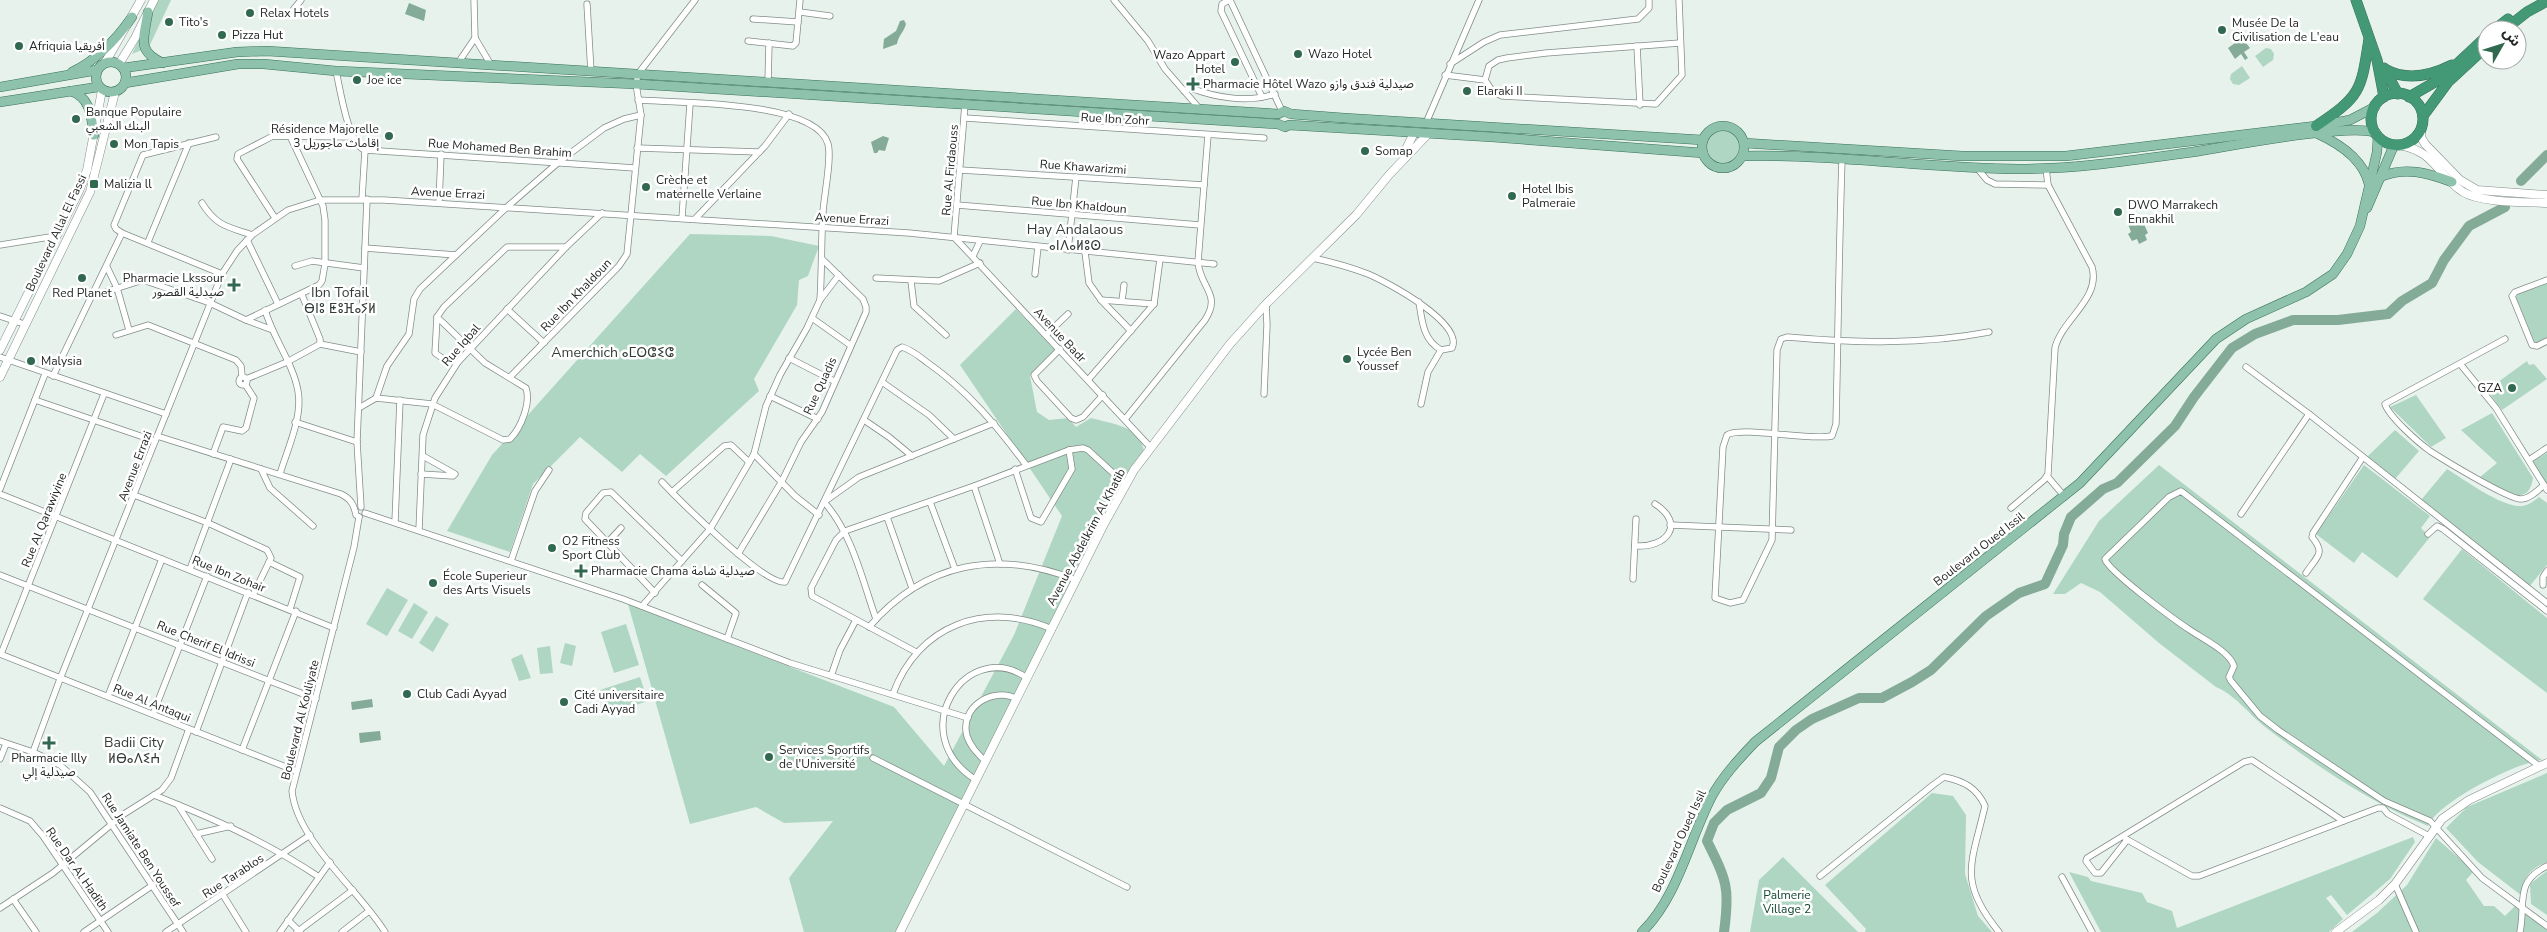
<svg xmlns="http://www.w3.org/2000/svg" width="2547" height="932" font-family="'Nunito Sans','Noto Sans Arabic','Noto Sans Tifinagh',sans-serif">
<rect width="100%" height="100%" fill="#e7f2ed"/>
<g fill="#aed6c2">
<path d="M158,0h13l-22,47 -17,7z"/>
<path d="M2266,48l5,1 3,5 -1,6 -10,7 -8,-11z"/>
<path d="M2242,66l8,12 -11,7 -6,-1 -3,-5 1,-5z"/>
<circle cx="1722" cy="147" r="17"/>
<path d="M690,234l81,2 48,10 -11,30 -9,4 -2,25 -43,74 5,12 -93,85 -26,-22 -18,18 -42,-35 -47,47 -23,68 -63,-21 45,-76z"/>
<path d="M2547,282v55l-12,7 -19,-47 3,-4z"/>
<path d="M1016,309l40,41 -26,26 7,36 12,8 19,-2 8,9 15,-9c21,6 51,8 53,34l-29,37 -151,316 -65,127h-95l-15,-54 44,-57 -49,2 -28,-16 -66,17 -62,-220 266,103 50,59 70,-131 48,-119 -102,-151z"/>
<path d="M2527,361l2,4 5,-1 13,15 -45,31 -15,-20z"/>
<path d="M2416,395l30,43 -15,9 -41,-40z"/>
<path d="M2492,413l41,65c-5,34 -35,9 -53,-1l17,-14 -36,-33z"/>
<path d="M2395,430l24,21 -24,28 -28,-22z"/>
<path d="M2547,453v31l-14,-23z"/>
<path d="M2159,465l383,295c-25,2 -104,42 -114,66 -57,-23 -110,-59 -159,-96 -19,-14 -32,-34 -53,-43l-57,-44 -59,-51 -19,-9 -16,11h-12l46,-73z"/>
<path d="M2364,465l66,51 -9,12 9,9 -33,41 -35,-26 -8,11 -38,-29z"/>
<path d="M2447,469c18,11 50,35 71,37 8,1 15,-4 21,-9l8,6v62l-19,23 -107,-88z"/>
<path d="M2462,549l85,69v75l-124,-94z"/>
<path d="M387,588l21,12 -21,36 -21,-12z"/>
<path d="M414,603l14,9 -16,27 -14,-8z"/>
<path d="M436,616l13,8 -16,28 -14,-9z"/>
<path d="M626,624l13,41 -25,8 -13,-41z"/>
<path d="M565,643l11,3 -4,20 -12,-3z"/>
<path d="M550,646l3,27 -13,1 -3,-26z"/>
<path d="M522,654l9,24 -12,3 -8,-22z"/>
<path d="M640,677l8,24 -40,13 -8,-24z"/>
<path d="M2547,773v89c-17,6 -25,17 -25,34l-44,-34 -32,-34 21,-21z"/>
<path d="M1932,793l21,3 13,19 -1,59 13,42 14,16h-127l1,-3 -41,-44z"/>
<path d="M2413,837l2,5 -25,37 -43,36 -16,-20 -5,3 17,21 -14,13h-228l-32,-60 19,5 3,4 51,12 5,9 25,9 5,17z"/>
<path d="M2436,838l38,33 -8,9 18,26h10l11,10 11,-11 31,24v3h-195l25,-19 30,-28z"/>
<path d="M1783,857l75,75h-108l9,-52z"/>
<path d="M2547,871v44l-16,-11 -1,-20z"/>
</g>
<g fill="#84ab98">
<path d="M409,3l17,7 -2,11 -19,-7z"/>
<path d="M904,20l2,4c-2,8 -8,12 -9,20l-14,5 1,-10 12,-8 4,-10z"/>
<path d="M2242,38l8,10 -6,4 4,6 -3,2 -4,-6 -6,5 -7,-11z"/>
<path d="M883,136l6,2 -4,13 -6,-1 -2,3h-3l-3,-11z"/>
<path d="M2137,219l3,5 3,-2 5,11 -3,2 2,5 -8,4 -2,-5 -5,2 -4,-7 3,-2 -3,-8z"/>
<path d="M372,699l1,8 -21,3 -1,-8z"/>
<path d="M380,731l1,9 -21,3 -1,-10z"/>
</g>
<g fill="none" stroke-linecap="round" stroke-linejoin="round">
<g stroke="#84ab98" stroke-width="10">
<path d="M2521,181l26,-26"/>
<path d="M1724,932c6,-44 3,-51 -17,-91l7,-18 13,-13 34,-17 10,-15 8,-31 17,-17 16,-11 47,-21h23l30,-16 19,-12 55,-54 33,-23 26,-9 18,-39 1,-11 7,-17 32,-28 14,-6 58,-57 19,-29 38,-49 23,-14 38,-14h45l50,-6 14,-13 30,-18 12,-23 25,-34 36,-19"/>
</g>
<defs>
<g id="street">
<path d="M474,0l1,38 16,27"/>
<path d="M1114,0l34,41 17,28 34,39"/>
<path d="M1229,0l-7,4 -1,7 41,86"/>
<path d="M1230,0l52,111"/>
<path d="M1679,0l3,75 -26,29 -154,-8 -9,-4 -8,-12 4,-14 9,-6 9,-2 39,-5 134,-10"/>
<path d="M587,4l4,68"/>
<path d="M293,10l8,-10"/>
<path d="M800,12l30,4"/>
<path d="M753,19l45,3"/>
<path d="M748,41l45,5 3,-3 4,-43"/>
<path d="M1637,46l3,59"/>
<path d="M458,63l17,-25"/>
<path d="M1450,64l34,-22 16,-7 138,-16 11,-11v-8"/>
<path d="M336,71c4,17 12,74 29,79l-3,49"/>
<path d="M1445,75l40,5"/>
<path d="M768,83l1,-40"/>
<path d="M1184,91l7,-3c25,10 58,15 84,6"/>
<path d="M638,100c38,3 178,0 190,44 4,14 -4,52 -5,68 -2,29 -1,58 -3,88"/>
<path d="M965,104l-11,133 197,211"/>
<path d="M965,118l299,20"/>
<path d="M1426,123l53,-123"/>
<path d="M216,137l-73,18 -29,70 2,4 6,4 100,41"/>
<path d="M637,148l122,4"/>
<path d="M365,150l270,18"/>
<path d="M1842,160c-3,88 -4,176 -6,264l-4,12c-23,5 -90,-10 -105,-1l-4,12 -8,151 15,5 13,-3 29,-60 5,-190 4,-11 6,-2c68,6 134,8 202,-5"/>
<path d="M1977,168l10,12 8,4 53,1"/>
<path d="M960,170l244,15"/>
<path d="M202,203c14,23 26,24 50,32"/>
<path d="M439,203l2,-49"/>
<path d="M957,205l243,20"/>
<path d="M275,218l-38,-59 1,-5 35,-18 79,1"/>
<path d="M682,218l8,-114"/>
<path d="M695,219l70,-73 24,-32"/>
<path d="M247,240l31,64"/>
<path d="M148,242l41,-99"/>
<path d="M0,245l56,-9"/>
<path d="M365,248l91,7"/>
<path d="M1068,250l8,-73"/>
<path d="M1085,252l4,31 12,17 30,31"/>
<path d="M973,256l7,-15"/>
<path d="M1313,258c18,4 37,9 55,16 19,8 96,49 84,74l-11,2c-18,-10 -19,-29 -22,-48"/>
<path d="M295,266l17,-5 52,7"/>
<path d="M107,267l10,21 12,42"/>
<path d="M1035,274l3,-27"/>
<path d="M876,278l63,3 41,-18"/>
<path d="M2547,280l-32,12 -3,4 20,49 5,1 10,-5"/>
<path d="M911,281l3,25 32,29"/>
<path d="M93,296l50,-16 67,23 36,17 73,-35 3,-4 3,-17v-44l-2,-14 -33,-70"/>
<path d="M1101,300l53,4"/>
<path d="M1122,301l2,-16"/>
<path d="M507,309l37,34"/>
<path d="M265,310c8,28 28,53 33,81 5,26 -11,59 -18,83"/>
<path d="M0,316l24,8"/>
<path d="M437,317l-2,36 7,5 16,4"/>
<path d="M812,318l38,27"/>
<path d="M246,320l24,9"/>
<path d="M116,335l32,-10 88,35 5,6 1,10"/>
<path d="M1046,335l22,-21"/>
<path d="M2505,339l-120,65c4,13 34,39 45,47 14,9 78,48 91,48 9,0 17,-9 23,-14"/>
<path d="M320,344l41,8"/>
<path d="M1060,349l-26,26 3,6 34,37 5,2 7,-3 20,-22"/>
<path d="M0,357l166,57"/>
<path d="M789,358l45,23"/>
<path d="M2461,365l35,43 51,82"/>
<path d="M2246,367l63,47 238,189"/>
<path d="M53,376l69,-143"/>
<circle cx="243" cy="381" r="4"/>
<path d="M510,377l109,-111 8,-12 14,-139 -5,-31 2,-10 57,-74"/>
<path d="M246,379l41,-17 33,-18v-5l-18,-44"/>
<path d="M1088,380l66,-76 6,-45"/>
<path d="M882,382l47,33 25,24"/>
<path d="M1264,394l3,-69 -1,-21"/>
<path d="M770,396l48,23"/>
<path d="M376,398l56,6 71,36 7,-1c11,-11 21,-36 16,-51l-41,-25 -48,-46 7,-10 63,-60h59"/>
<path d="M35,400l120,41"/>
<path d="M1421,404l7,-32 13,-22"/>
<path d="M359,408l17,-10 11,-32 22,-32 5,-35 6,-10 87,-82 53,-46 44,-33 20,-9 17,-4"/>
<path d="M1126,418l79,-98c17,-26 -5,-32 -7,-58l10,-127"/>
<path d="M864,420l25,17 23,19"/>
<path d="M295,422l62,20"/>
<path d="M157,436l184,58c10,5 13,11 15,21l3,2"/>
<path d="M213,454l10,-27 19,4 4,-3 8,-30 -9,-14"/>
<path d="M754,454l41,42 24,19"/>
<path d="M2529,460l18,-12"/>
<path d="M261,469l9,19 43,38"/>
<path d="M1015,469l16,49 10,4 31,-53 -3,-19"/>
<path d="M421,474l32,2 2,-2 -32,-18"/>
<path d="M2047,476l18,21"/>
<path d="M662,482c16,17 103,104 123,100l112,-232 5,-3c10,3 18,10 26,16 40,28 69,63 98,102"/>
<path d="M974,486l26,78"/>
<path d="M0,489l45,-115"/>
<path d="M672,492l52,-46 7,-1 18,17"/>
<path d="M0,494l334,134"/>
<path d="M134,495l74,28 59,27 4,8 -18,37"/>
<path d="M930,502l25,67"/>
<path d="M361,507l-4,-65 10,-243"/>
<path d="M2011,508l33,-28 4,-6 7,-126c7,-29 46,-49 37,-81l-44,-82 -2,-17"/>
<path d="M365,513l258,86 167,64 178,55"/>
<path d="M2241,514l68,-100"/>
<path d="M359,517l-5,30 -62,244c5,50 67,99 93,141"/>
<path d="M887,517l25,71"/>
<path d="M395,522l5,-122"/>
<path d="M1670,525l121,5"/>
<path d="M419,530l4,-95 12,-37 23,-36 108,-115 36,-34"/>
<path d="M2428,534l9,-8 6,3 104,82"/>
<path d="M608,542l13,-14"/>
<path d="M1635,546c32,2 51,-22 20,-42"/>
<path d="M738,554l44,-73 19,-39 21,-30 44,-100v-5l-3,-8 -41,-40"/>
<path d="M511,561l24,-70 14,-21"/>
<path d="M269,562l31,15 -10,32"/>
<path d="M190,569l41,-110"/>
<path d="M2306,573c11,-17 20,-19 6,-36l1,-4 50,-76"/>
<path d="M0,575l316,124"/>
<path d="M1633,579l3,-60"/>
<path d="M702,585l34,28 -9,26"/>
<path d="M2543,585v-8l4,-6"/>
<path d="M655,593l-70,-74 1,-6 17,-20 8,-1 71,69"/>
<path d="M642,606l68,-77 19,-32 25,-43 12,-48 14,-31 27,-47 13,-28 19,-25"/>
<path d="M876,619c-14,-40 -24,-86 -52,-117l35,-25 135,-54"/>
<path d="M869,627c56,-65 128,-78 207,-47"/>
<path d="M916,652l-104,-56 -1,-8 25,-48 9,-9 129,-45 95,-36 14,-2 5,2 37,34"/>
<path d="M0,654l296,117"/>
<path d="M1,654l103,-260"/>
<path d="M831,676l9,-26 16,-30"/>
<path d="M893,694c25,-69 93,-94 159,-65"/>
<path d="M108,696l54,-137"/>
<path d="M153,714l54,-138"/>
<path d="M196,732l52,-140"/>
<path d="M0,741l33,11 27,13 30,27 93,140"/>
<path d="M242,750l54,-139"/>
<path d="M33,752l27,-73 162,-405 15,-23 15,-16 36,-25 32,-10h64l525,33 305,31"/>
<path d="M873,758l254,129"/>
<path d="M0,759l6,-15"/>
<path d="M985,761c-7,-7 -15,-15 -18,-25 -8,-29 26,-50 50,-37"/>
<path d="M2539,766l-358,-275 -12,6 -64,62c2,11 71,62 85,71 13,9 39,21 44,36l-5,11 2,4 29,35 18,14 106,71 46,20 52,57 65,48"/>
<path d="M976,780c-74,-47 -9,-144 51,-102"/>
<path d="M154,795c58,23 113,47 165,82"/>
<path d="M178,805l34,54"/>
<path d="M0,808l30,13 13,15 65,96"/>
<path d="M196,834l35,-8"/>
<path d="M2126,839l66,37h7l179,-68h5l5,6 41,22"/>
<path d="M2127,840l-26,33h-6l-9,-12 1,-3 157,-96 8,-2 91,61"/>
<path d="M1820,876l113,-91 11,-8c20,4 33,11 41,29 -13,57 -28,75 14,126"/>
<path d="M2062,877l30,55"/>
<path d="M2395,884l21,48"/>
<path d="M223,895l23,37"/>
<path d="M13,899l23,33"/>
<path d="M0,908l53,-35 71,-59 38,-24 9,-12 18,-49"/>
<path d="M288,920l12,12"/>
<path d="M84,932l69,-47"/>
<path d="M166,932l144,-97"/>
<path d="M280,932l50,-70"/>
<path d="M297,932l56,-42"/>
<path d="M342,932l27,-21"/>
<path d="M2520,932c6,-30 -6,-50 27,-66"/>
</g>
<g id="secondary">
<path d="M105,63l36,-63"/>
<path d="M119,64l16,-26 19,-38"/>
<path d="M2421,128v9l4,7 35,36 17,10 70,5"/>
<path d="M2399,145c36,6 37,29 64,47 18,11 62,10 84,11"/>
<path d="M1405,157l1,-8 8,-16"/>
<path d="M0,350l79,-159 8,-21 15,-80"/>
<path d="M0,377l90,-185 25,-100"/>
<path d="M900,932l204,-408 30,-54 96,-126 36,-40 90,-89 33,-40 39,-41"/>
<path d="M2336,932l43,-32 16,-16 47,-65 27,-19 78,-37"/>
</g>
<g id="primary">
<path d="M148,12c-4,26 -12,39 15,51"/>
<circle cx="111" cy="77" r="15"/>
<path d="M123,68l114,-16 30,-1 1011,63 6,-3 7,3 53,4 359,22"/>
<path d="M72,72c25,-12 44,-32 60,-55"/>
<path d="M125,83l113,-19h26l72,7 300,13 642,40 7,3 4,-2 203,12 211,16"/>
<path d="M0,87l97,-17"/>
<path d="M71,91c20,7 20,26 23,44"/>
<path d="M0,102l98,-15"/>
<circle cx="1723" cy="147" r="21"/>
<path d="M2318,134c22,10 45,25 51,50"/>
<path d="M1744,143l218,13h104l250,-30 34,-6 25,-13"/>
<path d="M1743,156c92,-2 184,12 276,13 59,0 116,-9 174,-17 33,-5 159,-30 183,-19"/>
<path d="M2380,177c25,-11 48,-4 72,5"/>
<path d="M2367,208l27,-63"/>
<path d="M1642,932c36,-35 47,-92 70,-136 11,-20 27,-37 43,-54l325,-259 136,-144 30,-20 60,-27 27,-18 14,-20 13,-28 17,-74 1,-16"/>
</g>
<g id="highway">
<path d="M2356,0l21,60 7,37"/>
<path d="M2494,30l14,-11"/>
<path d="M2504,30l23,-18 20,-11"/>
<path d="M2384,68l14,26"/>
<path d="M2385,69c21,12 45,7 67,-4"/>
<circle cx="2397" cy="119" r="26"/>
<path d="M2409,97l33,-19 45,-42"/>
<path d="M2423,116l25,-34 39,-36"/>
<path d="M2316,126c45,-30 45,-35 53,-87"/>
</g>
</defs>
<use href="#street" stroke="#838d88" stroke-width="7"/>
<use href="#secondary" stroke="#838d88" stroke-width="9"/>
<use href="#primary" stroke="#387159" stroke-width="10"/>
<use href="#highway" stroke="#387159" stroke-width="11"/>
<use href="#street" stroke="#fff" stroke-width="5.5"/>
<use href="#secondary" stroke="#fff" stroke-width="8"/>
<use href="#primary" stroke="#8ec2ac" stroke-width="9"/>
<use href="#highway" stroke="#439975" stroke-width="10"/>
</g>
<g fill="#306850" stroke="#fff" stroke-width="2">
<circle cx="250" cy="13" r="5"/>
<circle cx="169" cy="22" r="5"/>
<circle cx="2222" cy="30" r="5"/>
<circle cx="222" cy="35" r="5"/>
<circle cx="19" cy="46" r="5"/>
<circle cx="1298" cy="54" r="5"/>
<circle cx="1235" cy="62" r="5"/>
<circle cx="357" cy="80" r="5"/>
<path d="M1190.5 76.5h5v5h5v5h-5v5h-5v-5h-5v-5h5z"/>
<circle cx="1467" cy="91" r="5"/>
<circle cx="76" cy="119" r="5"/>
<circle cx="389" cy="136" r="5"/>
<circle cx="114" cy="144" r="5"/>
<circle cx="1365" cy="151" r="5"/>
<rect x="89" y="179" width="10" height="10" rx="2.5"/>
<circle cx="646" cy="187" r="5"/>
<circle cx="1512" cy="196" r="5"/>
<circle cx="2118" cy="212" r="5"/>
<circle cx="82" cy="278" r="5"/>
<path d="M231.5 277.5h5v5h5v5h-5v5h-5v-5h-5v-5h5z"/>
<circle cx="1347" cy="359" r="5"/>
<circle cx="31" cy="361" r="5"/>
<circle cx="2512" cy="388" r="5"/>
<circle cx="552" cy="548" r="5"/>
<path d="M578.5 563.5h5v5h5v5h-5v5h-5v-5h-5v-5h5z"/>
<circle cx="433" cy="583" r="5"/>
<circle cx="407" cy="694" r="5"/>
<circle cx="564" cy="702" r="5"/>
<path d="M46.5 735.5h5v5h5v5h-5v5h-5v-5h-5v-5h5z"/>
<circle cx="769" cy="757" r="5"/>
</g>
<g text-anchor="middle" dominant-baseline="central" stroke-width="5" stroke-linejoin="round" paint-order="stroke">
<g font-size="12" fill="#242826" stroke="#fff" text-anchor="start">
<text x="260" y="13">Relax Hotels</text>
<text x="179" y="22">Tito's</text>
<text x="2232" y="23">Musée De la<tspan x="2232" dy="14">Civilisation de L'eau</tspan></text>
<text x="232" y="35">Pizza Hut</text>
<text x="29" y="46">Afriquia أفريقيا</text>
<text x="1308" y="54">Wazo Hotel</text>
<text x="1225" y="55" text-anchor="end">Wazo Appart<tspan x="1225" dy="14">Hotel</tspan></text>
<text x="367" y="80">Joe ice</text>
<text x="1203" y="84">Pharmacie Hôtel Wazo صيدلية فندق وازو</text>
<text x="1477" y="91">Elaraki II</text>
<text x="86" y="112">Banque Populaire<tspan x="86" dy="14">البنك الشعبي</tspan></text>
<text x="379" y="129" text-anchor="end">Résidence Majorelle<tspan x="379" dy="14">إقامات ماجوريل 3</tspan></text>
<text x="124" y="144">Mon Tapis</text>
<text x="1375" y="151">Somap</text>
<text x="656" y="180">Crèche et<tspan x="656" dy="14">maternelle Verlaine</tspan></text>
<text x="104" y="184">Malizia ll</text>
<text x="1522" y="189">Hotel Ibis<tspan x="1522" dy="14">Palmeraie</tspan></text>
<text x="2128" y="205">DWO Marrakech<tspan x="2128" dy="14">Ennakhil</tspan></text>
<text x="224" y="278" text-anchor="end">Pharmacie Lkssour<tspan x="224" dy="14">صيدلية القصور</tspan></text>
<text x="82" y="293" text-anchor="middle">Red Planet</text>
<text x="1357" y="352">Lycée Ben<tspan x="1357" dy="14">Youssef</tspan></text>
<text x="41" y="361">Malysia</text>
<text x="2502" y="388" text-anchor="end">GZA</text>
<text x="562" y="541">O2 Fitness<tspan x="562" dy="14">Sport Club</tspan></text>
<text x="591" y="571">Pharmacie Chama صيدلية شامة</text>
<text x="443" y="576">École Superieur<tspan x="443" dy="14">des Arts Visuels</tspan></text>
<text x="417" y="694">Club Cadi Ayyad</text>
<text x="574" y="695">Cité universitaire<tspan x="574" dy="14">Cadi Ayyad</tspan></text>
<text x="779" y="750">Services Sportifs<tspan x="779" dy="14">de l'Université</tspan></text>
<text x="49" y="758" text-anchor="middle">Pharmacie Illy<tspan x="49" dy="14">صيدلية إلي</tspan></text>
</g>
<g font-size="12" fill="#242826" stroke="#fff">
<text transform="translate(1115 119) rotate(3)">Rue Ibn Zohr</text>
<text transform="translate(500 148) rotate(4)">Rue Mohamed Ben Brahim</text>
<text transform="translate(1083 167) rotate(4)">Rue Khawarizmi</text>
<text transform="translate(950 170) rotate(-85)">Rue Al Firdaouss</text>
<text transform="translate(448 193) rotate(3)">Avenue Errazi</text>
<text transform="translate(1079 205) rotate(5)">Rue Ibn Khaldoun</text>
<text transform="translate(852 219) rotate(3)">Avenue Errazi</text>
<text transform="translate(56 233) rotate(-65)">Boulevard Allal El Fassi</text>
<text transform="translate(576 295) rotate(-46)">Rue Ibn Khaldoun</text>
<text transform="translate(1060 335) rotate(47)">Avenue Badr</text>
<text transform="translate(461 345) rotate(-49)">Rue Iqbal</text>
<text transform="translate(820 386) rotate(-65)">Rue Quadis</text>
<text transform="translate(135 466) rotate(-69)">Avenue Errazi</text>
<text transform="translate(44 520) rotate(-68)">Rue Al Qarawiyine</text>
<text transform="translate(1086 537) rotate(-62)">Avenue Abdelkrim Al Khatib</text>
<text transform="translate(1979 549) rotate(-38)">Boulevard Oued Issil</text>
<text transform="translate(229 574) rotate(22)">Rue Ibn Zohair</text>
<text transform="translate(206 644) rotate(22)">Rue Cherif El Idrissi</text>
<text transform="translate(152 703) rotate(22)">Rue Al Antaqui</text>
<text transform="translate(300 720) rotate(-76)">Boulevard Al Kouliyate</text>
<text transform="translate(1679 841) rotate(-65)">Boulevard Oued Issil</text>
<text transform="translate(141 850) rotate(57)">Rue Jamiate Ben Youssef</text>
<text transform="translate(77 869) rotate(55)">Rue Dar Al Hadith</text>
<text transform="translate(233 876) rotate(-33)">Rue Tarablos</text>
</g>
<g font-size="12" fill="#104531" stroke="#fff">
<text x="1787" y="895">Palmerie<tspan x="1787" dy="14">Village 2</tspan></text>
</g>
<g font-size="14" fill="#333c37" stroke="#fff">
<text x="1075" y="229">Hay Andalaous<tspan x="1075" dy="16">ⴰⵏⴷⴰⵍⵓⵙ</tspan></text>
<text x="340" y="292">Ibn Tofail<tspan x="340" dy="16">ⴱⵏⵓ ⵟⵓⴼⴰⵢⵍ</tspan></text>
<text x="613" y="352">Amerchich ⴰⵎⵔⵛⵉⵛ</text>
<text x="134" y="742">Badii City<tspan x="134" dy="16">ⵍⴱⴰⴷⵉⵄ</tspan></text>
</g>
</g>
<g transform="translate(2502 45) rotate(51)"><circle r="24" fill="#ffffff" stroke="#a7a9a8"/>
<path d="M0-4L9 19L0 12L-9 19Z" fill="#306850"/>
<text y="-8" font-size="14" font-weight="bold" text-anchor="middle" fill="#242826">ش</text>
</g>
</svg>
